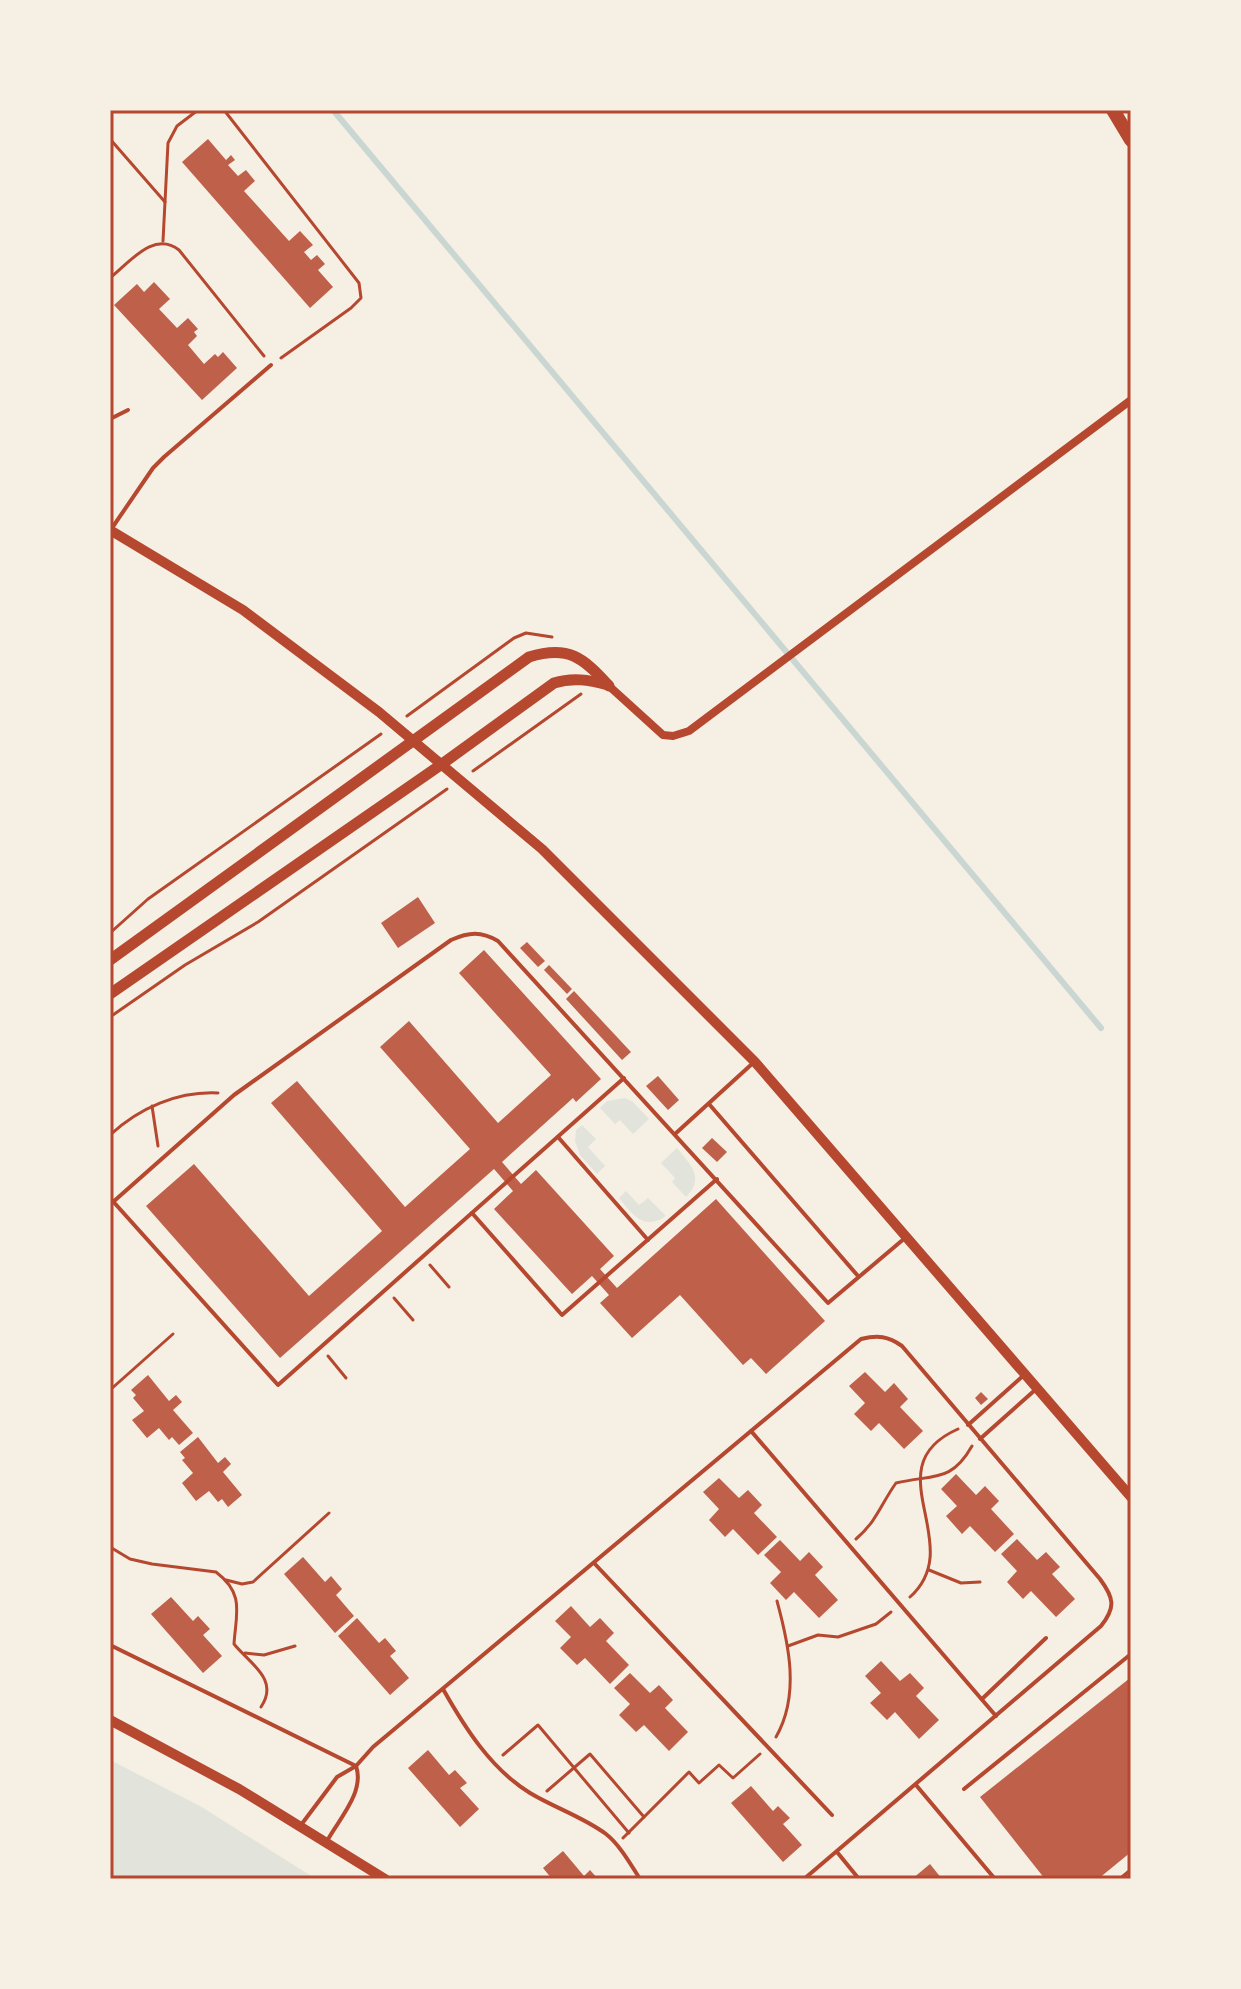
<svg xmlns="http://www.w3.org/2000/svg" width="1241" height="1989" font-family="'Source Sans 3',sans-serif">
<rect width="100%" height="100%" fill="#f6efe4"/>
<g fill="#e2e4dc">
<path d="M625,1098l8,4 16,17 -16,15 -13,-14 -5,4 -15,-16 7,-7z"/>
<path d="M582,1125l14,14 -8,8 17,19 -8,8 -17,-19 -5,-14 1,-11z"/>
<path d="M677,1148c14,17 28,30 9,49l-14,-15 3,-4 -14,-15z"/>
<path d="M626,1191l13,14 9,-7 18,18c-22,15 -33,-1 -47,-18z"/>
<path d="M110,1760l90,46 116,73h-206z"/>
</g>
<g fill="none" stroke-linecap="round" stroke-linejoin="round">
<path stroke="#c9d6d2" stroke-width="6" d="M333,110l768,918"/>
</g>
<g fill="#bf614a">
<path d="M208,139l18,21 5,-5 4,5 -7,5 10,11 8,-6 9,11 -11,10 45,50 11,-10 13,14 -9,7 7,8 6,-5 8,9 -7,6 15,17 -23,21 -128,-146z"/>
<path d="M154,282l16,17 -11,10 18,19 11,-10 10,11 -4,3 3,4 -9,9 16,19 11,-10 3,3 5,-5 14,16 -35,32 -88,-95 23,-21 7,8z"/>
<path d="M418,897l17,26 -37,25 -17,-25z"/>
<path d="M527,942l18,19 -7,6 -18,-19z"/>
<path d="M484,950l117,129 -25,23 -3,-4 -71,64 19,22 15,-14 78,86 -14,13 17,19 99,-89 109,122 -59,53 -15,-16 -8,7 -63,-70 -48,43 -32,-35 9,-8 -17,-19 -20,18 -78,-85 19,-18 -19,-22 -214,189 -134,-152 48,-42 115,132 73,-65 -111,-128 26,-22 108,126 65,-58 -90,-102 29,-26 89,102 53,-48 -92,-102z"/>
<path d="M549,965l23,24 -5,5 -23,-24z"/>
<path d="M574,991l57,61 -9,8 -56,-61z"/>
<path d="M658,1076l21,24 -11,10 -22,-24z"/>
<path d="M712,1138l15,14 -10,10 -15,-14z"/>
<path d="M865,1372l20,20 9,-9 14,16 -8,8 23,24 -19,18 -25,-26 -8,8 -17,-17 11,-11 -16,-17z"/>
<path d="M148,1375l21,26 7,-6 6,7 -9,8 20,23 -14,12 -7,-8 -3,3 -10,-12 -12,10 -15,-18 12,-9 -11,-13 3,-3 -5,-5z"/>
<path d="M981,1392l7,7 -7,6 -6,-7z"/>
<path d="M198,1437l20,26 7,-6 6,7 -8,8 19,23 -14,12 -6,-8 -4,3 -9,-11 -13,10 -14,-18 11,-10 -11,-13 3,-2 -5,-6z"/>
<path d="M956,1474l20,21 9,-9 14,15 -8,8 23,25 -19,18 -25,-26 -8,8 -16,-18 11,-10 -16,-17z"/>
<path d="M719,1478l20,20 9,-8 14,15 -8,8 23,24 -19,18 -25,-26 -8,8 -16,-17 10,-11 -16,-17z"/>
<path d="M1017,1539l20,21 9,-8 14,15 -8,7 23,25 -19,18 -25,-26 -8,8 -16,-17 10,-11 -16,-17z"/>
<path d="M780,1540l20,21 9,-9 14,15 -8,8 23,25 -19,18 -25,-26 -8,8 -16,-17 11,-11 -17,-17z"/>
<path d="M303,1557l22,25 6,-6 11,13 -6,6 18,21 -19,17 -51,-59z"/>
<path d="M171,1597l22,24 5,-5 12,13 -7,6 19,21 -19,17 -52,-59z"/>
<path d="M571,1606l19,21 10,-9 14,15 -8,8 23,24 -19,19 -25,-26 -8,7 -17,-17 11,-11 -16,-16z"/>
<path d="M357,1618l22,25 6,-5 11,13 -6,5 19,22 -19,17 -52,-59z"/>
<path d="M881,1661l19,20 10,-8 14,15 -8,8 23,24 -20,19 -24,-27 -8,8 -17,-17 11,-10 -16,-17z"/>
<path d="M630,1673l20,20 9,-8 14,15 -8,8 23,24 -19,19 -25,-26 -8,7 -17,-17 11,-11 -16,-16z"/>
<path d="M1130,1678l1,174 -33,27h-53l-65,-82z"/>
<path d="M428,1750l21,25 6,-5 12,13 -7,5 19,21 -19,18 -52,-59z"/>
<path d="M751,1786l22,25 5,-5 12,12 -7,6 19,21 -19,17 -52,-59z"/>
<path d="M563,1851l21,25 6,-6 8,9h-46l-9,-11z"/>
<path d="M930,1864l12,15h-30z"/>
</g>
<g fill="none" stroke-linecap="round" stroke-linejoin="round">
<g stroke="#b5482f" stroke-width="3">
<path d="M224,110l135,173 2,15 -10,10 -70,50"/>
<path d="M110,139l55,63"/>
<path d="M163,241l5,-98 9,-17 21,-16"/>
<path d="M110,278c20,-16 44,-48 69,-28l85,106"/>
<path d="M407,716l107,-78 12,-5 26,4"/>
<path d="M473,771l108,-77"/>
<path d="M110,933l38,-34 233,-165"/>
<path d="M110,1017l75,-52 73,-43 189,-133"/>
<path d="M152,1106l6,40"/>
<path d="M110,1135c29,-27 68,-44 108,-42"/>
<path d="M430,1265l19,22"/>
<path d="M394,1298l19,22"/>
<path d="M328,1356l18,22"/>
<path d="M110,1390l63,-56"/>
<path d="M856,1539c21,-18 25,-35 40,-56 38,-9 55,0 76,-37"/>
<path d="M110,1547l20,12 22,5 64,8c29,22 20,41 18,72 15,19 46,35 27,63"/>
<path d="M929,1570l32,13 19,-1"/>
<path d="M226,1580l16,4 11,-2 76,-69"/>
<path d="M910,1597c59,-53 -38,-130 48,-168"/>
<path d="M788,1646l30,-11 20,2 38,-13 15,-12"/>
<path d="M245,1653l19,2 31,-9"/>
<path d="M776,1737c24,-42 13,-92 1,-136"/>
<path d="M503,1755l35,-30 91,108"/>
<path d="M547,1791l43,-37 54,63"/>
<path d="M623,1838l66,-66 10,11 20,-18 14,13 27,-24"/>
</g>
<g stroke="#b5482f" stroke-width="4">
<path d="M110,419l18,-9"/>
<path d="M112,528l41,-60 11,-11 107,-92"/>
<path d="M709,1104l149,172"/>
<path d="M675,1134l78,-71"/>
<path d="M558,1137l90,103"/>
<path d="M110,1198l168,187 346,-307"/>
<path d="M113,1202l121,-107 217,-155c18,-8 30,-9 47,1l330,362 77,-65"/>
<path d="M472,1213l90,102 155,-136"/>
<path d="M968,1425l56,-50"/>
<path d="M751,1431l245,285"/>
<path d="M980,1439l55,-49"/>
<path d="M594,1563l238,252"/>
<path d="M110,1645l246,121c9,26 -17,53 -29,75"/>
<path d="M443,1689c22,39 48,80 87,104 25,15 53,24 76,41 14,11 25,31 34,45"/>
<path d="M982,1699l64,-61"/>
<path d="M916,1785l79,94"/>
<path d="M964,1789l167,-135"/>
<path d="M301,1825l36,-48 19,-11 17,-19 488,-408c17,-4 27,-3 41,7l198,233c14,19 16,28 1,47l-297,253"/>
<path d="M837,1852l22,27"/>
<path d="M1120,1879l11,-9"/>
</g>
<path stroke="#b5482f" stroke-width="8" d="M609,686l54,49 10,1 16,-5 442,-331"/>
<g stroke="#b5482f" stroke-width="10">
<path d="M110,530l133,80 136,102 163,137 213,213 376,435"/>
<path d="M110,1720l129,69 146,90"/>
</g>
<g stroke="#b5482f" stroke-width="11">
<path d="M110,960l419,-303c39,-12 54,0 80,29"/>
<path d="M110,994l332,-230 112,-81c19,-6 35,-3 54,2"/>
</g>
<path stroke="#b5482f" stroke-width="14" d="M1113,110l18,30"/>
</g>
<rect width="1241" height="1989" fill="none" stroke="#f6efe4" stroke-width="224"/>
<rect x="112" y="112" width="1017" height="1765" fill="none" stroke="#b5482f" stroke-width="3"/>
</svg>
